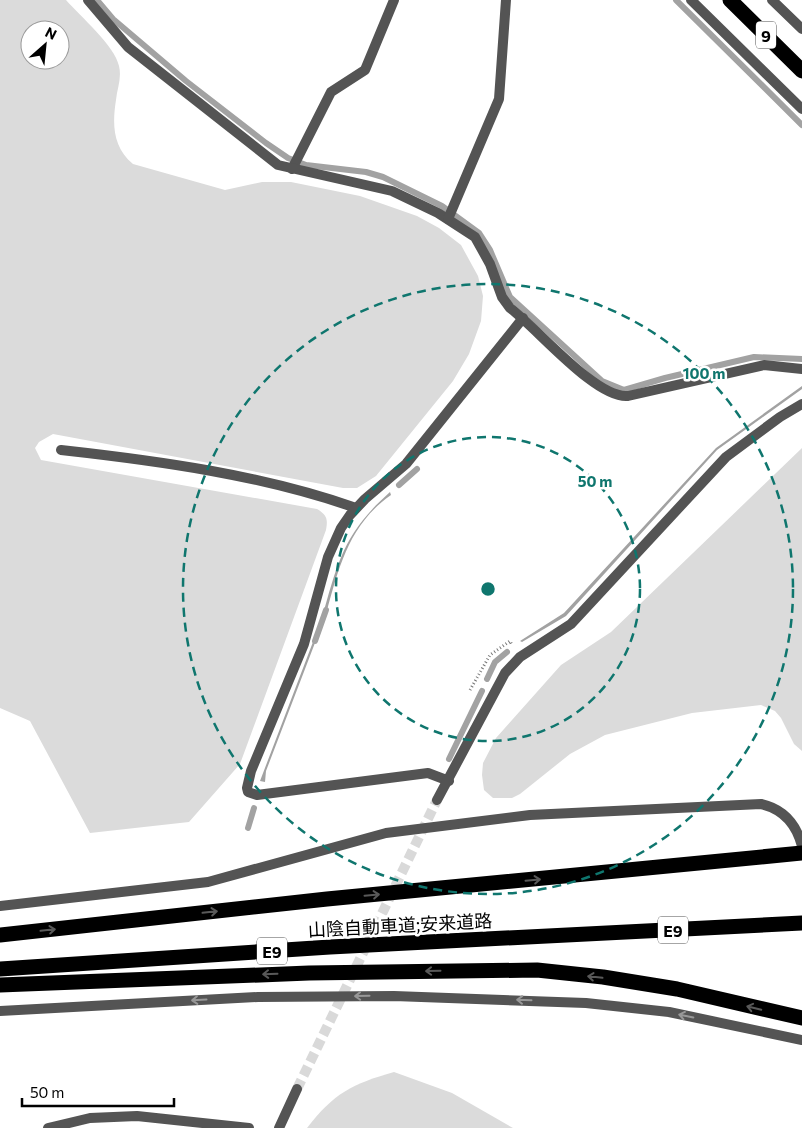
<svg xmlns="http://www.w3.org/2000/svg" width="802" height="1128" font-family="Commissioner,'Noto Sans JP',sans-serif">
<rect width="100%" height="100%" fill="#fff"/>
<g fill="#dbdbdb" fill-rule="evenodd">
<path d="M0,0h66c14,16 49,46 53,66 3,12 -2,23 -3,34 -4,25 -3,47 17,64l92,26 37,-8h29l69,14 57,20 22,12 22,17 17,31 5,20 -2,25 -12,33 -16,27 -77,95 -19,12h-14l-290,-54 -14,8 -4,6 6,12 276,49c10,6 11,10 9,21l-86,234 -51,58 -99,11 -60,-112 -30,-13zM30,30h30v30h-30z"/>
<path d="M802,448v303l-8,-7 -13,-26 -6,-7 -14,-6 -69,8 -87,22 -35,19 -50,40 -8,4h-19l-9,-8 -2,-15 1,-12 13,-25 65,-73 50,-33z"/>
<path d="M394,1072l58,21 61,35h-206c27,-35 45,-44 87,-56z"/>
</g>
<g fill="#a2a2a2">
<path d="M802,386v3l-85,61 -151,166 -44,26 -2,-1 44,-28 152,-165z"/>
<path d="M390,492l1,3c-43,30 -53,75 -66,123h-3c16,-57 22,-85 68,-126z"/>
<path d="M316,634l2,1 -52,136 -1,11 -5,-1z"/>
</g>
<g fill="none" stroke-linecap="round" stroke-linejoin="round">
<g stroke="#a2a2a2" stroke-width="6">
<path d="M97,0l16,19 73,62 80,62 22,15 18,7 60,7 17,5 59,29 37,27 11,17 20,47 92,84 22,9 41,-12 89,-21 48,2"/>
<path d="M676,0l126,125"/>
<path d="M399,485l18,-16"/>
<path d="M315,641l11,-31"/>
<path d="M487,679l8,-17 12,-10"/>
<path d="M449,759l33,-68"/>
<path d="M248,828l6,-20"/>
</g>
<path stroke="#d9d9d9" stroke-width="10" stroke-dasharray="10 5" stroke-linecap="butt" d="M297,1089l140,-289"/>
<path stroke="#767676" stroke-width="3" stroke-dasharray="1 2.5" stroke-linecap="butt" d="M470,690l20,-35 20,-14 2,4"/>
<path stroke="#545454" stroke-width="10" d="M292,169l39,-77 34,-22 29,-70"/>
<g stroke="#545454" stroke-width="10">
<path d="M88,0l40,47 150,118 114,26 46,22 37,24 15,27 12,33 8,11c28,21 86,91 118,88l136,-31 38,4"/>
<path d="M691,0l111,109"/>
<path d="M772,0l30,29"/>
<path d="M448,219l51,-120 7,-99"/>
<path d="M61,450c99,11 201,25 295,58"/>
<path d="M449,781l-21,-8 -171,22 -9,-3 -1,-4 4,-17 53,-127 24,-87 13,-29 9,-13 15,-16 41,-35 117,-146"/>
<path d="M437,800l68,-127 15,-16 51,-33 155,-167 54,-40 22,-13"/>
<path d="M0,906l208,-24 178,-49 144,-18 231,-11c22,5 35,19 41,42"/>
<path d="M0,1011l258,-14 136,-1 192,7 83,9 133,28"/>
<path d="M48,1128l42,-10 47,-2 112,12"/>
<path d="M279,1128l18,-39"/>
</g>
<g stroke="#000" stroke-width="15">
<path d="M730,0l72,71"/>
<path d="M0,935l327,-36 475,-46"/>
<path d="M0,969l330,-22 472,-24"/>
<path d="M0,985l309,-12 228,-3 66,7 74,12 125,29"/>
</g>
</g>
<defs><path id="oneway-shaft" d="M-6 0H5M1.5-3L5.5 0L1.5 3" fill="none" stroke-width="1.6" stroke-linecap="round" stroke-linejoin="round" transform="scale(1.25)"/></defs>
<g stroke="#595959">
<use href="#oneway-shaft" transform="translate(533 880) rotate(-5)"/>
<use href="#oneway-shaft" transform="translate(372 895) rotate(-5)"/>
<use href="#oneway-shaft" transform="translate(210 912) rotate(-6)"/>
<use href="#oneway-shaft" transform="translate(48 930) rotate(-6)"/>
<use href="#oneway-shaft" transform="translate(433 971) rotate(179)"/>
<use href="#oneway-shaft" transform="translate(270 974) rotate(178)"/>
<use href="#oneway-shaft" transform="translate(595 977) rotate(-174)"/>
<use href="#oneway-shaft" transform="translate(754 1008) rotate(-166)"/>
</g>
<g stroke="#989898">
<use href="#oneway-shaft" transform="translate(362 996) rotate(179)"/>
<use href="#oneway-shaft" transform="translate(199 1000) rotate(177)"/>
<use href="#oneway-shaft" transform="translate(524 1000) rotate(-178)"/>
<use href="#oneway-shaft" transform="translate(686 1016) rotate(-168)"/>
</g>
<g fill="none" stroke="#0f766e" stroke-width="2.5" stroke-dasharray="9 6">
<circle cx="488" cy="589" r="152"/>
<circle cx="488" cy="589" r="305"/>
</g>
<g text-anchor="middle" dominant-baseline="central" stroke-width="5" stroke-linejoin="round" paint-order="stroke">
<g fill="#fff" stroke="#4c4c4c" stroke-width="1">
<rect x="756" y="21.5" width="20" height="27" rx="4"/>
<rect x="658" y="916.5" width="30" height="27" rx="4"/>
<rect x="257" y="937.5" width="30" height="27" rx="4"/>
</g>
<g font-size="16" font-weight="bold" fill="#000">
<text x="766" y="35">9</text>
<text x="673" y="930">E9</text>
<text x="272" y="951">E9</text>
</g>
<g font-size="18" fill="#000" stroke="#fff">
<text transform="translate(400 925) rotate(-3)">山陰自動車道;安来道路</text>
</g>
</g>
<circle cx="488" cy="589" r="8" fill="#0f766e" stroke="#fff" stroke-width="2.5"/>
<g font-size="15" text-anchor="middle" font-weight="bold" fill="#0f766e" stroke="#fff" stroke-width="5" stroke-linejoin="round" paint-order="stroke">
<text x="704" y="379">100 m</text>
<text x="595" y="487">50 m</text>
</g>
<g transform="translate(45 45) rotate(27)"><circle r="24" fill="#ffffff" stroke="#999999"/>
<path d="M0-4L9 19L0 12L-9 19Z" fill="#000000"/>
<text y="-8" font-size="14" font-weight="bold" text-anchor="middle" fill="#000000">N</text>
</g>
<path d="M22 1098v8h152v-8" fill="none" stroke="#000000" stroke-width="2.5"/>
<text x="30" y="1098" font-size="15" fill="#000000" stroke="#ffffff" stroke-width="4" paint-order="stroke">50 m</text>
</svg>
